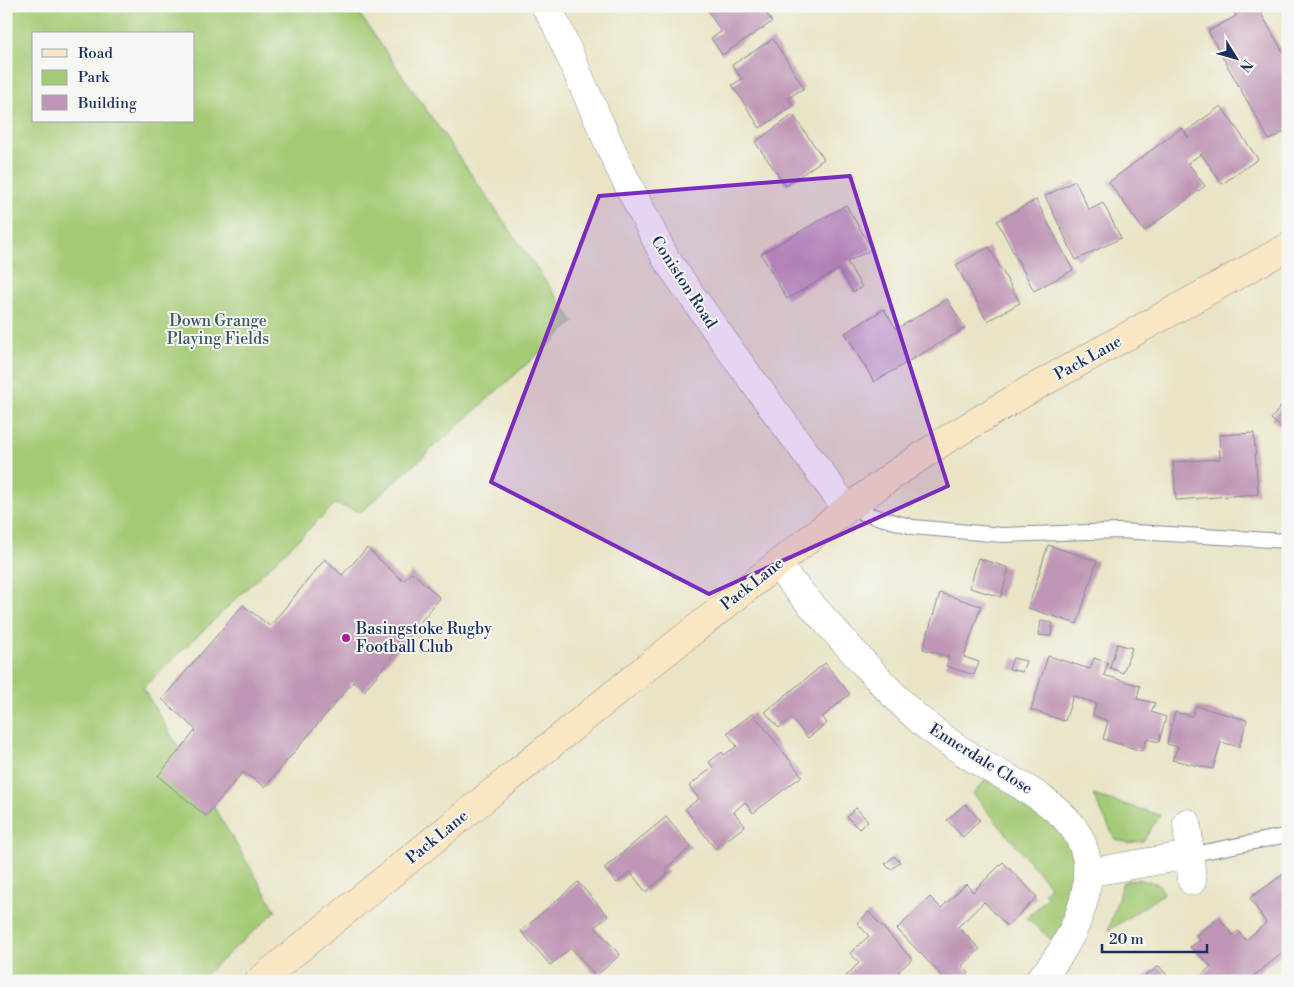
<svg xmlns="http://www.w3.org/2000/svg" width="1294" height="987" font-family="'Libre Bodoni',serif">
<rect width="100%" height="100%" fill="#f6f6f2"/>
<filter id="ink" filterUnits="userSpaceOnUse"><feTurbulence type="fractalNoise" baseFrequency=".02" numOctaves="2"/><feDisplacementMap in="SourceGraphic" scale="10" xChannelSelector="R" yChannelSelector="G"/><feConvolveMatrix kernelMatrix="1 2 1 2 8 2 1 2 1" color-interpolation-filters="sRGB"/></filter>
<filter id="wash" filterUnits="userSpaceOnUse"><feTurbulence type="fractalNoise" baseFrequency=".0096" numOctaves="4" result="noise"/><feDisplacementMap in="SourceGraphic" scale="20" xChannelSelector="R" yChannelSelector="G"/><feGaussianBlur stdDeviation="1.12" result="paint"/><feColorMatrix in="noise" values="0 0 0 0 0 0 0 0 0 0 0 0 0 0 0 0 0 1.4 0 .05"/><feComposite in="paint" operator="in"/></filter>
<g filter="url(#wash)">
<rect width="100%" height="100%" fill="#e9e4c5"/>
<g fill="#a4ca75" stroke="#607c6a" fill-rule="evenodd">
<path d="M6,6h348l220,316 -213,190 -26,-8 -192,184 133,223 -78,70h-192zM34,34h160v87h-160z"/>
<path d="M991,774l79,61 8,55 -23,53 -28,-25 21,-21 -4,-4 6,-7 -77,-92z"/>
<path d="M1093,795l67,20 -17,26 -15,2 -13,-4z"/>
<path d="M1136,879l23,5 4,10 -55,37 15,-49z"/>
</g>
<g id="blocks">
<g fill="#bf96b5">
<path d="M705,6h57l10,16 -50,33 -11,-17 10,-6z"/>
<path d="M1231,6h26l31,55v69l-19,10 -61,-109 28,-15z"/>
<path d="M773,39l31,49 -16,10 5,8 -33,22 -28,-43 10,-6 -10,-14z"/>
<path d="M1221,106l37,53 -36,25 -21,-30 -13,9 17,23 -61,45 -35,-49 72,-54 8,10 -4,-6z"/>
<path d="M793,115l31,44 -38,27 -31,-44z"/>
<path d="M1075,181l14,29 14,-7 18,35 -45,22 -31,-64z"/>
<path d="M1036,200l37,70 -39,21 -37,-70z"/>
<path d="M846,205l26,44 -25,13 15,25 -9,5 -14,-23 -52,30 -26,-45z"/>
<path d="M989,247l31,56 -33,18 -31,-56z"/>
<path d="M947,299l18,29 -91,54 -29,-49 39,-24 12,20z"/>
<path d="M1288,398v35l-17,-14z"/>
<path d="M1254,433l4,61 -82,6 -3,-38 47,-3 -1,-24z"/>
<path d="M1048,545l49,16 -20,63 -49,-16z"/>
<path d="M367,548l36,33 9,-9 28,26 -76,93 -11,-9 -88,105 -22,-15 -37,44 -48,-40 38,-46 -34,-31 81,-94 27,21 55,-67 17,16z"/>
<path d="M978,558l31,10 -8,29 -31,-9z"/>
<path d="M940,593l41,13 -17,51 15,5 -5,13 -28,-9 3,-9 -26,-8z"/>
<path d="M1041,621l12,2 -2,13 -12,-1z"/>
<path d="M1117,644l15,4 -9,25 -13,-5z"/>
<path d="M1048,656l42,13 4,-11 14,5 -4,12 36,11 -3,13 18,4 -4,9 15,5 -7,25 -12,-3 -5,12 -39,-12 5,-18 -15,-6 3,-12 -23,-7 -8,25 -34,-11z"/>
<path d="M1013,658l13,3 -4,11 -13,-3z"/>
<path d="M825,663l25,31 -28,23 5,6 -19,15 -17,-20 -12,10 -14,-16z"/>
<path d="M1196,706l51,14 -8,27 -18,-5 -8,27 -41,-9 6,-13 -11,-3 8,-32 17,4z"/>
<path d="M753,713l49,63 -49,37 -8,-11 -11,10 11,14 -30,23 -30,-40 14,-10 -10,-13 24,-19 -4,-5 13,-10 2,3 13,-9 -10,-13z"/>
<path d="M965,804l15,16 -17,17 -16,-17z"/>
<path d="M856,808l12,13 -9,8 -12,-12z"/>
<path d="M666,817l25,30 -26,22 3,4 -22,19 -16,-20 -13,11 -13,-15z"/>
<path d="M894,856l6,6 -9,8 -6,-6z"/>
<path d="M1003,862l34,35 -30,29 -23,-24 -26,25 22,22 -18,17 7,7 -8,8h-14l-50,-52 33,-32 11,11 25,-24 7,8z"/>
<path d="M1284,874l4,1v74l-41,32h-43l-4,-4 11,-11 -21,-19 10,-7 -4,-5 23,-17 14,17 5,-4 8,9 20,-17 -16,-25z"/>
<path d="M578,882l30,34 -13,11 25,28 -24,21 -25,-28 -21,17 -29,-34z"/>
<path d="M869,912l43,47 -14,13 8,9 -64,-1 17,-17 -9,-10 19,-17 -12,-13z"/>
<path d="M1159,966l13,15h-34z"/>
</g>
</g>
</g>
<g filter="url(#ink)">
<use href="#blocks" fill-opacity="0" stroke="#828a92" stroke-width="1"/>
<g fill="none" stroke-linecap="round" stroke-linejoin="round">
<defs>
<g id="lane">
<path d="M848,509l65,18 89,8 117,-4 169,10"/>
<path d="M1189,855l99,-20"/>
</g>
<g id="street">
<path d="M545,6l10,16 64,145 47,92 72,102 109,148"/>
<path d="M776,565c31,35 62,70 94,105 16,17 32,35 51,51 20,17 42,31 65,45 56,32 119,57 97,137 -8,28 -24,57 -45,78"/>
<path d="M1187,823l5,58"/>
<path d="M1087,873l102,-18"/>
</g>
<path id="secondary" d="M259,981l392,-317 196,-155 45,-33 52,-35 80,-48 264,-146"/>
</defs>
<use href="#lane" stroke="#828a92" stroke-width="16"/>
<use href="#street" stroke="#828a92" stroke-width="29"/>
<use href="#secondary" stroke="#828a92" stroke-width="29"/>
<use href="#lane" stroke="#fff" stroke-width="14"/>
<use href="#street" stroke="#fff" stroke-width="28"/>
<use href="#secondary" stroke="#fbe6c3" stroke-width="28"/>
</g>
</g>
<path fill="#7b2cbf" fill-opacity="0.2" stroke="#7b2cbf" stroke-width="4" stroke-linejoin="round" d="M850,176l98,310 -239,108 -218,-112 108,-286z"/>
<circle fill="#b5179e" stroke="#f6f6f2" stroke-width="2" cx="346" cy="638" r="5"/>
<g text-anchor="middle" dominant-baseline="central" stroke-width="4" stroke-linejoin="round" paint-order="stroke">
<g font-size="16" fill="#1b2f5e" stroke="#f6f6f2">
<text transform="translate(684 282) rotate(57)">Coniston Road</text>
<text transform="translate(1088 358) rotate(-29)">Pack Lane</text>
<text transform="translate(752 584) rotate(-38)">Pack Lane</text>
<text transform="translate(981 759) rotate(32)">Ennerdale Close</text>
<text transform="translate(437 837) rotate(-39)">Pack Lane</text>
</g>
<g font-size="16" fill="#3d5664" stroke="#f6f6f2">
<text x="218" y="321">Down Grange<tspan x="218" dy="18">Playing Fields</tspan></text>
</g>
<g font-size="16" fill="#1b2f5e" stroke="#f6f6f2" text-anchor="start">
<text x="356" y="629">Basingstoke Rugby<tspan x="356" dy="18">Football Club</tspan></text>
</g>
</g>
<rect width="1294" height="987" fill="none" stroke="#f6f6f2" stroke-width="25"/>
<rect x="32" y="32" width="162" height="90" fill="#f6f6f2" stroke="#9ea6b7"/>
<rect x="42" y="49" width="25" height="8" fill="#fbe6c3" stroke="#9ea6b7"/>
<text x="78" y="58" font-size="15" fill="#1b2f5e">Road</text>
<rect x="42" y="70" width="25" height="15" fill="#a4ca75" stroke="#9ea6b7"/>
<text x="78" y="82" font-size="15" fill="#1b2f5e">Park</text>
<rect x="42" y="95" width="25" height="15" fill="#bf96b5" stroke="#9ea6b7"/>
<text x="78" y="108" font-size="15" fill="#1b2f5e">Building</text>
<g transform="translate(1236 58) rotate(127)" stroke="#f6f6f2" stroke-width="4" paint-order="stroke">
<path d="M0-4L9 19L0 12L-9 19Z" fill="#1b2f5e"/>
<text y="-8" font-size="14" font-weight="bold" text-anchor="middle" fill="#1b2f5e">N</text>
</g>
<path d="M1102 944v8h105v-8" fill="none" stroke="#1b2f5e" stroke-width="2.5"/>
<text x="1109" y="944" font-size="15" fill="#1b2f5e" stroke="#f6f6f2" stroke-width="4" paint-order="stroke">20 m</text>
</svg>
